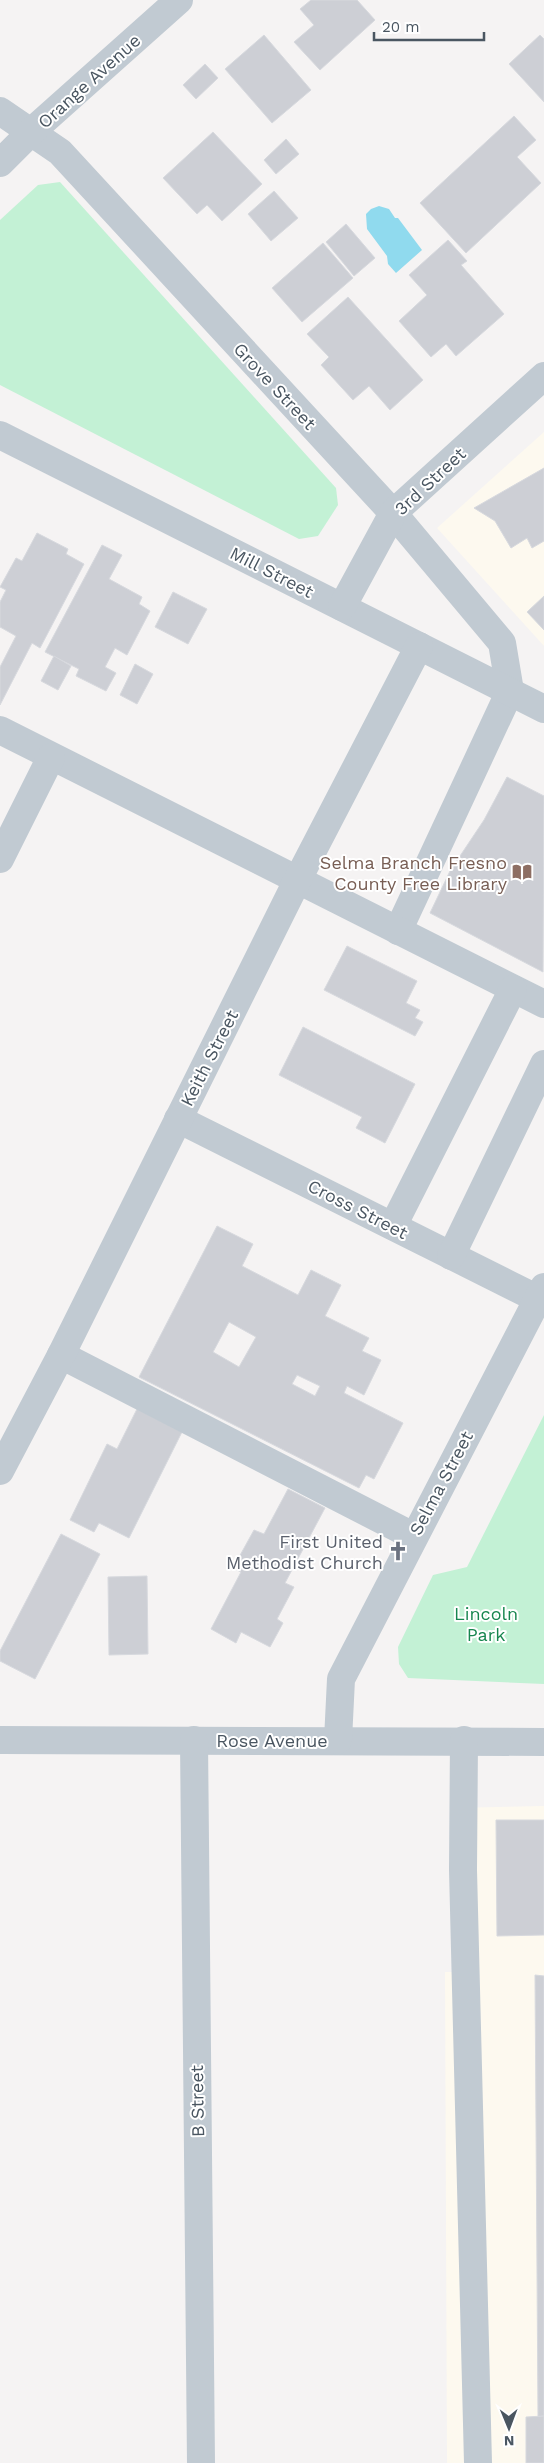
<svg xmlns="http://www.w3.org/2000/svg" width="544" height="2463" font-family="'Work Sans',sans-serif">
<rect width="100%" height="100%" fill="#f5f3f3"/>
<g fill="#fdf9ef">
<path d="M544,432v214l-107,-118z"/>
<path d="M544,1806v657h-97l-2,-491h8l-2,-164z"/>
</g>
<g fill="#c3f1d5">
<path d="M60,182l276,306 2,17 -20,31 -19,3 -299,-154v-165l38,-35z"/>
<path d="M544,1415v269l-136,-6 -9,-14 -1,-17 35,-72 34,-8z"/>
</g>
<path fill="#90daee" d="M379,206l10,3 6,9h3l24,32 -26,23 -8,-9 -1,-8 -20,-27 -1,-15 5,-5z"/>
<g fill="#cdcfd5" stroke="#d7d9de" fill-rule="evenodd">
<path d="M311,0h46l18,20 -55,50 -26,-28 20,-17 -14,-16z"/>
<path d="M264,35l47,55 -39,33 -47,-54z"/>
<path d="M540,35l4,4v63l-35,-38z"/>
<path d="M205,64l13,14 -22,21 -13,-14z"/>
<path d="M514,116l22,24 -19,17 24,26 -75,70 -46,-50z"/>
<path d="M213,132l49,52 -40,37 -15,-16 -10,9 -34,-36z"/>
<path d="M286,139l13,15 -23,20 -12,-14z"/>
<path d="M274,191l24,27 -27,23 -23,-27z"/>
<path d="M346,224l29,34 -21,18 -28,-34z"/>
<path d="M448,240l19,21 -6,4 43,49 -48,42 -10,-12 -15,13 -32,-36 28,-26 -18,-20z"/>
<path d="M323,243l30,35 -51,44 -30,-34z"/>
<path d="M348,297l75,83 -33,30 -21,-24 -16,14 -32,-35 8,-8 -22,-23z"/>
<path d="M544,468v73l-12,7 -5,-10 -16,10 -16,-27 -21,-13z"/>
<path d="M37,533l31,16 -2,5 18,10 -44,84 -8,-5 -32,62v-38l16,-31 -16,-9v-25l6,-12 -6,-3 16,-29 6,3z"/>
<path d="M102,545l20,10 -13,24 33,18 -3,7 11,7 -23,44 -12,-7 -10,19 11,6 -10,18 -30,-15 3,-7 -34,-17z"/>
<path d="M173,592l34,17 -19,35 -33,-17z"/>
<path d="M544,596v34l-17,-18z"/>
<path d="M54,656l17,10 -13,24 -17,-9z"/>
<path d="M135,664l18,10 -16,30 -17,-9z"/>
<path d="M507,777l37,19 -1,176 -113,-59 20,-42 34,-51z"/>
<path d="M347,946l70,35 -11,22 14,7 -5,8 8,4 -8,14 -91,-46z"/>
<path d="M303,1027l112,57 -30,59 -29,-15 6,-11 -83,-42z"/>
<path d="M217,1226l36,18 -11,22 56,29 13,-25 30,15 -16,31 44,22 -7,13 19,9 -17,35 -17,-9 -3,7 59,30 -29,56 -8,-4 -7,13 -220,-111zM229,1322l27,15 -17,30 -26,-15zM297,1375l23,11 -5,10 -23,-12z"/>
<path d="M137,1409l45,23 -53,106 -30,-15 -5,9 -24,-12 37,-76 10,5z"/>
<path d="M288,1489l37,19 -40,75 9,4 -17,32 6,4 -13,24 -29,-15 -5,11 -25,-14 30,-57 -8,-4 21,-38 10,4z"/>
<path d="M61,1534l39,20 -65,125 -35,-18v-10z"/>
<path d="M147,1576l1,78 -39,1 -1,-78z"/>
<path d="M496,1820h48v115l-47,1z"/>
<path d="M535,1975l9,1v440l-6,1z"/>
<path d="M544,2416v47h-18v-46z"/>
</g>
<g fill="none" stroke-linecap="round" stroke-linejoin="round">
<g stroke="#c1cad2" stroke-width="28">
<path d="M0,111l60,41 333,361 109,130 8,48 -112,240"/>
<path d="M0,163l31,-31 148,-132"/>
<path d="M0,435l544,274"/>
<path d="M342,607l51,-94 151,-137"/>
<path d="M0,730l544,274"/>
<path d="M0,859l51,-102"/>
<path d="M178,1119l360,180"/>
<path d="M393,1226l120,-237"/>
<path d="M451,1256l93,-192"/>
<path d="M61,1355l352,181"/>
<path d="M0,1471l61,-116 236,-474 122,-235"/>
<path d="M0,1740l544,2"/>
<path d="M194,1740l7,723"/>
<path d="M338,1740l3,-61 203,-392"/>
<path d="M464,1740l-1,130 15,593"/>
</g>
</g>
<defs>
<symbol id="library-bare" viewBox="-9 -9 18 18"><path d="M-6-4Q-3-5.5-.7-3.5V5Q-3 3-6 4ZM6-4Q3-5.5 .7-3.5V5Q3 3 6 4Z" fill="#8d6e63" stroke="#fff" stroke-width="2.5" paint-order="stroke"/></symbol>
<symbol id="church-bare" viewBox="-9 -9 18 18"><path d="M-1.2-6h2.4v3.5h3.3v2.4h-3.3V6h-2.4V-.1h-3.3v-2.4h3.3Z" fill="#6b7280" stroke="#fff" stroke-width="2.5" paint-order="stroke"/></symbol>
</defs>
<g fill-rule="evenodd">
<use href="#library-bare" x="508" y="858" width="28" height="28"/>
<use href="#church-bare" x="384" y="1537" width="28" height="28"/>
</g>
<g text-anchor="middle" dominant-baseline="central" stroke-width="4" stroke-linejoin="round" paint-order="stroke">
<g font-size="18" fill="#4a5661" stroke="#fff">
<text transform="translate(89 81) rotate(-42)">Orange Avenue</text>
<text transform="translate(275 386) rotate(47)">Grove Street</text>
<text transform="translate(430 481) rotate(-43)">3rd Street</text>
<text transform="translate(272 572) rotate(27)">Mill Street</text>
<text transform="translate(209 1058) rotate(-63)">Keith Street</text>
<text transform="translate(358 1209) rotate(27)">Cross Street</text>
<text transform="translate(441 1483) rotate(-62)">Selma Street</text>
<text x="272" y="1740">Rose Avenue</text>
<text transform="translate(197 2101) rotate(-91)">B Street</text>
</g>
<g font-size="18" fill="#785e54" stroke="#fff" text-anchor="end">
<text x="507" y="862">Selma Branch Fresno<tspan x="507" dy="21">County Free Library</tspan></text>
</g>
<g font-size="18" fill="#5b616d" stroke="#fff" text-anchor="end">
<text x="383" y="1541">First United<tspan x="383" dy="21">Methodist Church</tspan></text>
</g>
<g font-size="18" fill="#17864f" stroke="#fff">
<text x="486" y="1613">Lincoln<tspan x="486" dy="21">Park</tspan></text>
</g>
</g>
<g transform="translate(509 2428) rotate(179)" stroke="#ffffff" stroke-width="4" paint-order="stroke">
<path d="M0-4L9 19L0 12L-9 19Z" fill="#4a5661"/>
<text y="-8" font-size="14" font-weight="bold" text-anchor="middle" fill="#4a5661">N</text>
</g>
<path d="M374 32v8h110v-8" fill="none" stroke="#4a5661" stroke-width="2.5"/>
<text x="382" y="32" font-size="15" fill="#4a5661" stroke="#ffffff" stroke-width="4" paint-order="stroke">20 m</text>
</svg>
